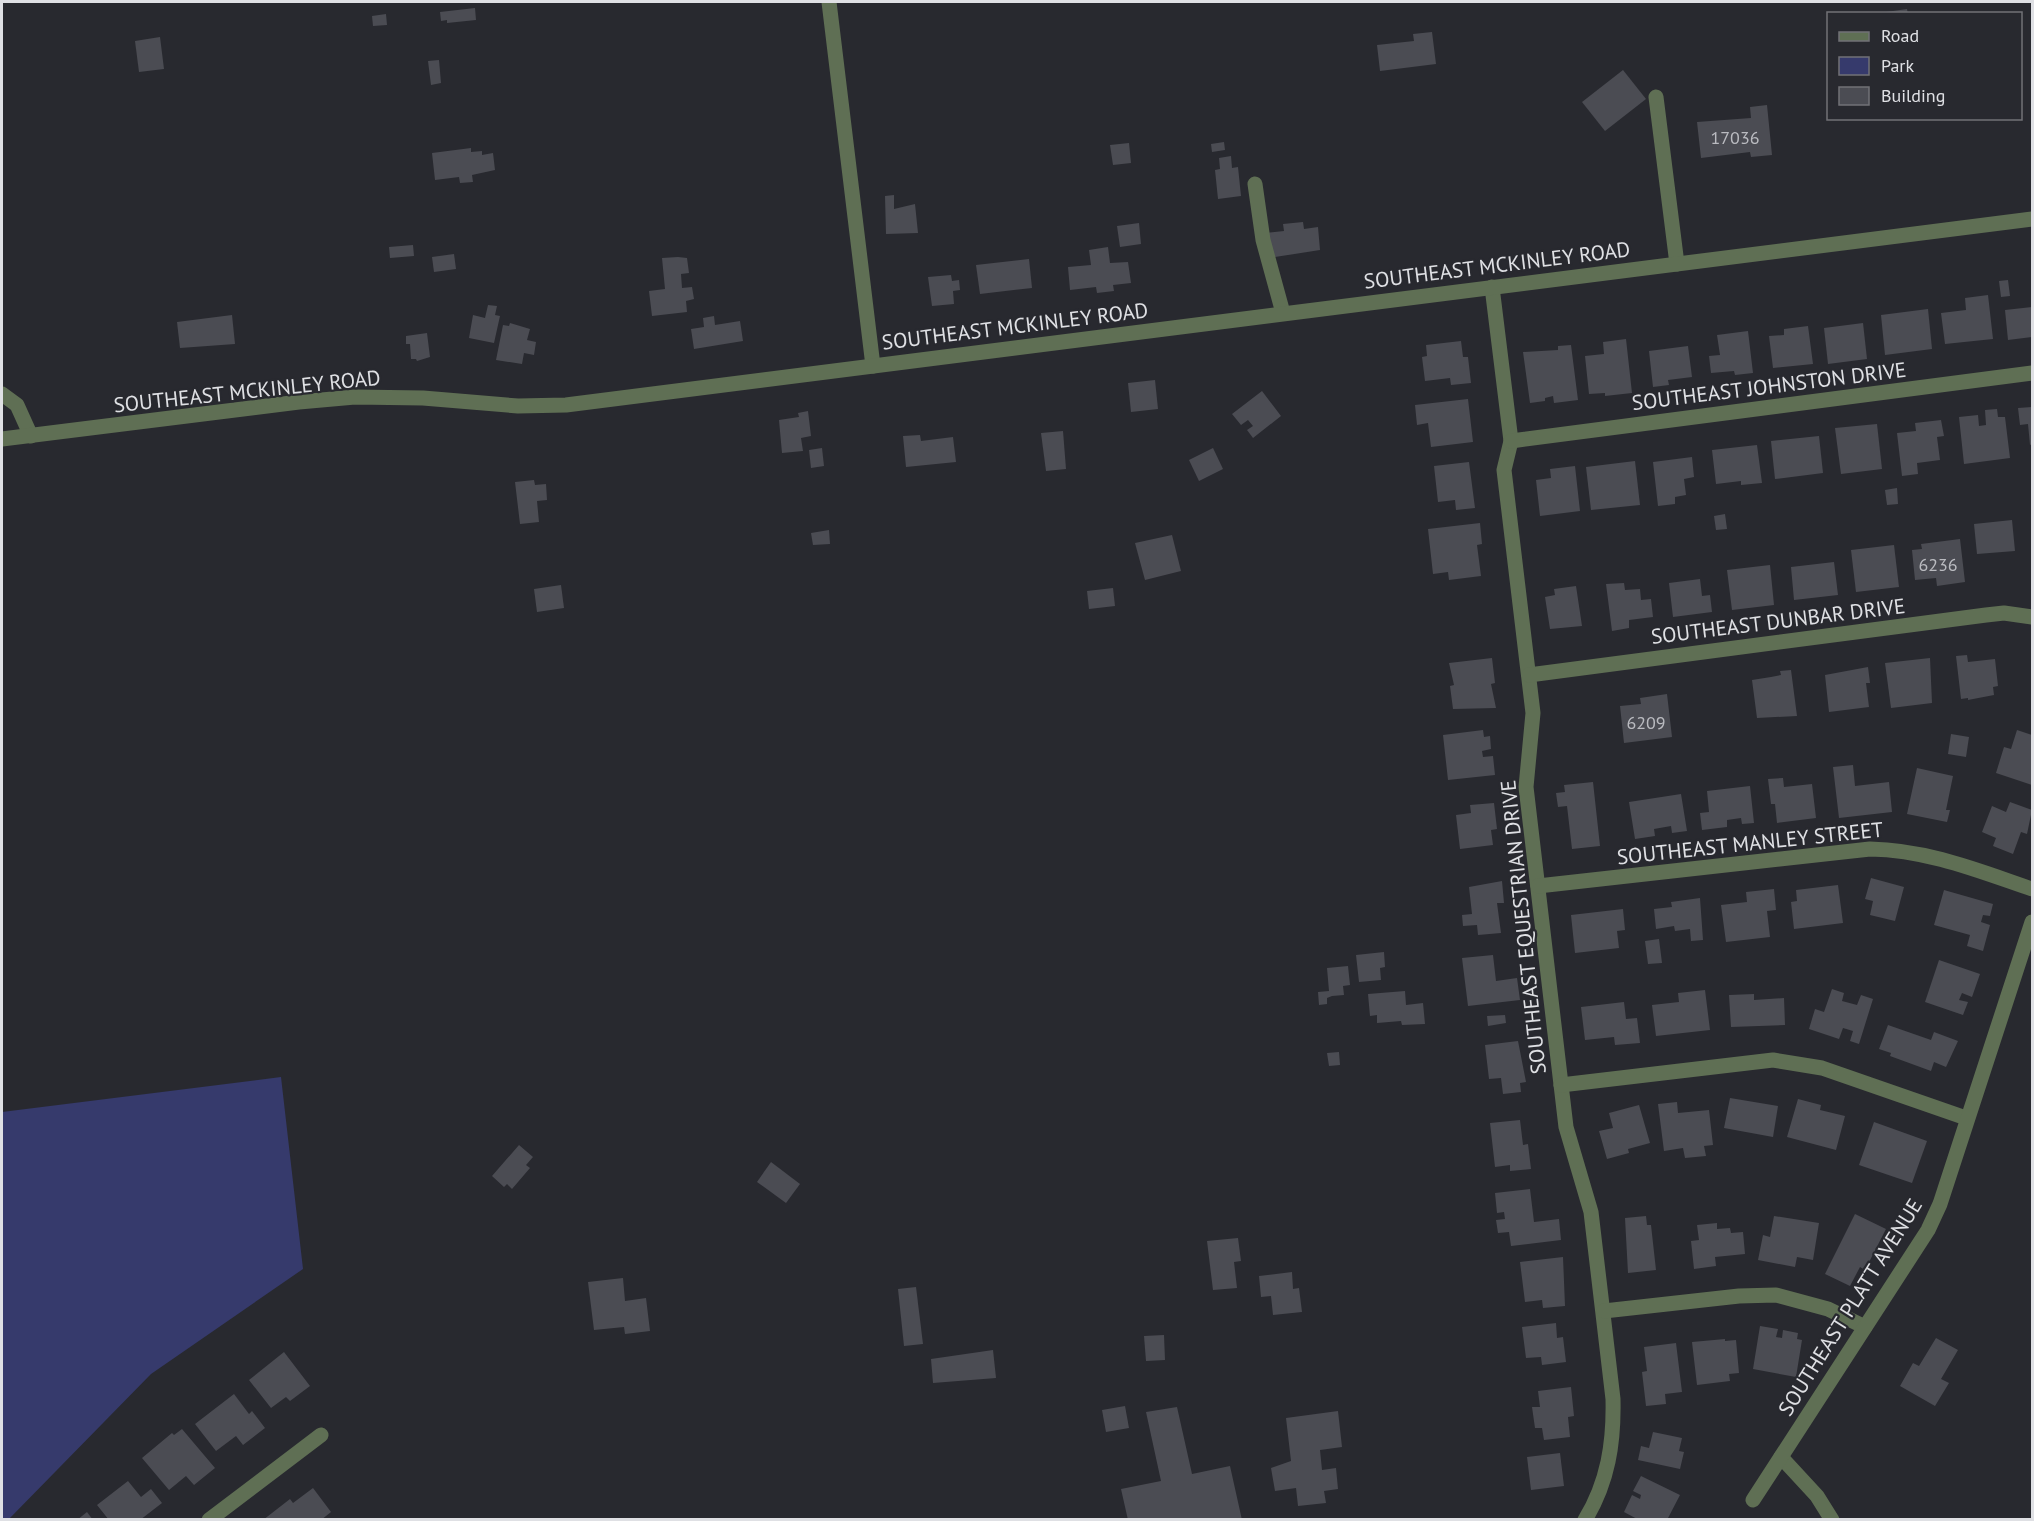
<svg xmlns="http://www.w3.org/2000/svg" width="2034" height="1521" font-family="'PT Sans',sans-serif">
<rect width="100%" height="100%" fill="#28292f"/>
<path fill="#363a6c" d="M281,1077l22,192 -152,105 -142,145h-7v-407z"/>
<g fill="#4b4c53">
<path d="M475,8l1,12 -29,3v-3l-6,1 -1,-9z"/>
<path d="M1907,9l1,5h-22v-2z"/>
<path d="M386,14l1,11 -14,1 -1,-10z"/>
<path d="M1432,32l4,32 -56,7 -3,-26 37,-4 -1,-7z"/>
<path d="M160,37l4,32 -25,3 -4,-31z"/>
<path d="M439,60l2,23 -10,2 -3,-24z"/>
<path d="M1623,70l23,29 -41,32 -23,-29z"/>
<path d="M1767,105l5,50 -21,2 -1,-5 -49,6 -4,-36 54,-4 -1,-11z"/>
<path d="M1224,142l1,8 -13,2 -1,-8z"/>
<path d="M1129,143l2,20 -18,2 -3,-20z"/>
<path d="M471,148v4l11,-1v4l11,-2 2,17 -23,5 1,7 -13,1 -1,-6 -24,3 -3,-27z"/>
<path d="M1231,156l1,12 6,-1 3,29 -23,3 -3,-29 5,-1 -1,-11z"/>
<path d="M894,195v14l21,-5 3,29 -32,1 -1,-38z"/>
<path d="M1303,222l1,7 14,-2 2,23 -51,8 -3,-25 18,-2 -1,-7z"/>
<path d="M1139,223l2,21 -21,3 -3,-21z"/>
<path d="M413,245l1,11 -24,2 -1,-11z"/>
<path d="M1108,247l2,16 18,-1 3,21 -18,2 1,6 -17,2 -1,-6 -26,3 -2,-23 23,-2 -2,-15z"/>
<path d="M454,254l2,15 -22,3 -2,-15z"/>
<path d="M678,257l9,1 2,15 -8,1 1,14 10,-1 2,12 -8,2 1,11 -35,4 -3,-25 16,-2 -3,-31z"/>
<path d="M1029,259l3,29 -52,6 -4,-29z"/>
<path d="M951,275l1,6 7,-1 1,10 -7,1 1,13 -22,2 -4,-29z"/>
<path d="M2008,280l2,16 -9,1 -2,-16z"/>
<path d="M1988,295l5,44 -48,5 -4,-31 25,-3 -1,-12z"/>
<path d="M488,305l9,1 -2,9 5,1 -6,27 -25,-5 4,-23 12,3z"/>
<path d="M2032,307v30l-24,3 -3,-30z"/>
<path d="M1928,309l4,40 -47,6 -4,-40z"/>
<path d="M232,315l3,29 -55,4 -3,-26z"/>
<path d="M714,316l1,9 25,-4 3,20 -49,8 -3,-20 13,-2 -1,-9z"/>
<path d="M510,323l20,6 -3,11 9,2 -2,13 -10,-2 -2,11 -26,-4 7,-35 6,1z"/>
<path d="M1863,323l4,36 -39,5 -4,-36z"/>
<path d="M1808,326l5,38 -40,4 -4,-32 15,-1v-6z"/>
<path d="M1748,331l5,42 -18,2 -1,-4 -23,2 -2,-17 11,-1 -3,-20z"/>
<path d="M427,333l3,24 -13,4 -1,-2h-5l-1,-15h-4v-8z"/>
<path d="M1626,339l6,54 -27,3v-3l-16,1 -4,-38 19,-2 -1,-12z"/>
<path d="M1461,341l2,16h5l3,26 -20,2 -1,-7 -25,3 -3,-24 5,-1 -1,-11z"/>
<path d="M1571,345l7,55 -24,3 -1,-7 -8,2v3l-15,2 -7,-51 35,-2v-4z"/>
<path d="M1688,346l4,31 -24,3 1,5 -16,2 -4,-36z"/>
<path d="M1155,380l3,29 -27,3 -3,-29z"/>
<path d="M1262,391l19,25 -28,22 -6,-8 6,-4 -5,-6 -7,5 -9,-11z"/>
<path d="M1468,399l5,43 -42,5 -3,-24 -11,2 -2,-20z"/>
<path d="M2032,407v37l-2,1 -2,-21 -8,1 -2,-17z"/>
<path d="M1997,409l1,8h7l5,41 -46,6 -5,-47 19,-2 1,11 7,-1 -1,-15z"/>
<path d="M808,411l3,25 -10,2 2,13 -21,2 -3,-33 20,-3 -1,-4z"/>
<path d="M1941,420l3,16 -7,1 3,23 -23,3 1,11 -16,2 -5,-43 19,-2 -1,-8z"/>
<path d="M1877,424l5,45 -41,5 -6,-46z"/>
<path d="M1063,431l3,38 -20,2 -5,-38z"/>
<path d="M920,435l1,6 32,-4 3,25 -50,5 -3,-31z"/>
<path d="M1819,436l4,37 -48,6 -4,-38z"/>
<path d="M1757,445l5,38 -21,2v-4l-25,3 -4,-34z"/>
<path d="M822,448l2,18 -13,2 -2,-18z"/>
<path d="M1213,448l10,21 -24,12 -10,-21z"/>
<path d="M1692,457l2,20 -10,2 2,16 -11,2v7l-17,2 -5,-44z"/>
<path d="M1635,461l5,44 -49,5 -5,-43z"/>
<path d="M1469,462l6,46 -19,2 -1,-10 -17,2 -4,-36z"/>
<path d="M1575,466l5,45 -40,5 -4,-36 15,-2 -1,-9z"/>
<path d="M534,480l1,5 11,-1 1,16 -10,1 2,21 -19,2 -5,-42z"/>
<path d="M1897,488l1,16 -11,1 -2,-15z"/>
<path d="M1725,514l2,15 -11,1 -2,-14z"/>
<path d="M2012,520l3,31 -38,3 -3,-30z"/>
<path d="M1480,523l2,21 -5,1 4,31 -32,4 -1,-8 -15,2 -5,-45z"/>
<path d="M829,530l1,14 -17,1 -2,-12z"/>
<path d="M1172,535l9,36 -36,9 -10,-37z"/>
<path d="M1960,539l5,43 -28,4 -1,-8 -21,2 -3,-30 10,-1 -1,-5z"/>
<path d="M1894,545l5,42 -43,5 -5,-42z"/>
<path d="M1834,562l4,33 -44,5 -3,-33z"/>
<path d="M1770,565l4,40 -42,5 -5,-40z"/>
<path d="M1700,579l2,17 8,-1 2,17 -39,5 -4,-34z"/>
<path d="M1624,583l1,7 15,-1 1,11 10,-1 2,18 -24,3v8l-17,3 -6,-47z"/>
<path d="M561,585l3,23 -27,4 -3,-23z"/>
<path d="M1576,586l6,40 -32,3 -5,-32 10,-2 -1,-6z"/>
<path d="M1113,588l2,18 -26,3 -2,-18z"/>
<path d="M1967,655l1,7 27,-3 3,27 -5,1 1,8 -26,5v-2l-7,1 -5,-43z"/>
<path d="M1492,658l3,25 -4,1 5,24 -43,1 -3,-23 4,-1 -5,-22z"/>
<path d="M1930,658l2,45 -41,5 -6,-45z"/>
<path d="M1868,667l2,16h-4l3,24 -40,5 -4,-37z"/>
<path d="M1791,670l6,46 -40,2 -5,-38 19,-3 10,-2 -1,-4z"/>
<path d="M1667,694l5,43 -48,6 -4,-37 21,-2 -1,-6z"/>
<path d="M1483,730l1,7 6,-1 1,13 -9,2 1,6 10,-1 2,19 -47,5 -5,-45z"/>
<path d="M2017,730l15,5v50l-36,-12 8,-26 7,2z"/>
<path d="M1951,734l18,3 -3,20 -18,-3z"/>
<path d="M1853,765l2,21 34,-4 3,30 -53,6 -6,-51z"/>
<path d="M1917,768l36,8 -7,34h4l-3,12 -40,-8z"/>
<path d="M1783,778l1,9 28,-3 4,34 -39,5 -2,-19h-4l-3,-25z"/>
<path d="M1593,782l7,64 -28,3 -5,-43 -9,1 -2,-14 9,-1 -1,-7z"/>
<path d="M1750,786l4,37 -12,1 -1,-6 -14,2v7l-25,3 -2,-17 9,-1 -2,-21z"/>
<path d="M1681,794l6,37 -15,2 -1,-7 -17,3 1,7 -20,3 -6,-37z"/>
<path d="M2010,802l22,8 -5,24 -6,-2 -8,22 -20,-8 3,-8 -14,-6 10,-26 14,6z"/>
<path d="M1494,803l3,26 -6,1 2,15 -33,4 -4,-34 15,-2 -1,-8z"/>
<path d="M1871,878l33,9 -9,34 -25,-6 3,-14 -8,-2z"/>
<path d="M1502,881l2,22h-7l4,30 -23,2 -1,-10 -14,1 -1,-11 10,-1 -3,-27z"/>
<path d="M1838,885l5,38 -49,6 -3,-27 6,-1 -1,-11z"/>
<path d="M1774,889l2,21 -9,1 3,26 -44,5 -5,-37 26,-3 -1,-10z"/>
<path d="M1944,890l49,14 -3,12 -7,-1 -2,7 9,3 -7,26 -16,-5 3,-11 -36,-10z"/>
<path d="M1700,898l3,42 -12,1 -1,-12 -15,2 -1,-5 -18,3 -2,-20 18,-2 -1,-5z"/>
<path d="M1623,909l2,21 -8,1 2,17 -44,5 -4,-38z"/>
<path d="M1659,939l3,24 -14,1 -3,-23z"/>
<path d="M1384,952l1,15 -5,1 1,12 -22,2 -3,-27z"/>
<path d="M1493,955l3,26 21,-3 3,22 -52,6 -6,-48z"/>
<path d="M1939,960l41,14 -8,23 -10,-4 -3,7 9,2 -5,13 -38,-13z"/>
<path d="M1348,966l2,19 -7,1 1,9 -12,1 -5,2v6l-8,1 -1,-13 11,-1 -2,-23z"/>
<path d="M1832,989l12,4 -2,8 15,4 4,-10 12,4 -14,45 -9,-3 3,-10 -10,-3 -4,11 -30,-10 6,-20 9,3z"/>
<path d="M1705,990l5,40 -54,6 -4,-31 27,-3 -1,-9z"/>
<path d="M1405,991l1,14 17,-2 2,21 -23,1 -1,-4 -24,2v-8l-7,1 -2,-22z"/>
<path d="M1754,994v6l30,-2 1,27 -54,2 -2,-32z"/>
<path d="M1624,1002l2,17 11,-1 3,25 -25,2 -1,-8 -29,3 -4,-33z"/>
<path d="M1505,1015l1,8 -18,3 -1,-10z"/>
<path d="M1888,1025l43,15 3,-8 24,9 -12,26 -12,-5 -3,9 -41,-15 1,-3 -12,-4z"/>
<path d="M1518,1041l8,41 -6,1 1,9 -18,2 -2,-16 -12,1 -4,-34z"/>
<path d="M1339,1052l1,13 -11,1 -2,-13z"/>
<path d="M1730,1098l48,8 -5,31 -49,-9z"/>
<path d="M1798,1099l23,6 -1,5 25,6 -9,34 -49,-13z"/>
<path d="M1677,1102l1,11 31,-3 4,35 -9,1 2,10 -21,2 -2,-10 -19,3 -6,-47z"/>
<path d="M1639,1105l11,38 -22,6 1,4 -22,6 -8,-28 14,-3 -4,-15z"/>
<path d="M1520,1120l3,25 5,-1 3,25 -21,2v-6l-15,2 -5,-44z"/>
<path d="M1874,1122l53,19 -15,42 -53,-18z"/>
<path d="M519,1145l14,12 -7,8 4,3 -18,21 -5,-5 -3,3 -12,-11z"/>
<path d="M771,1162l29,22 -14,19 -29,-21z"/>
<path d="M1530,1189l4,33 25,-3 2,21 -50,6 -2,-14 -11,1 -2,-13 9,-1 -1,-7 -7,1 -2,-20z"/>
<path d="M1855,1214l31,15 -21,41 -5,-3 -10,19 -25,-12z"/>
<path d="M1646,1216l1,9h4l5,45 -28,3 -3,-55z"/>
<path d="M1774,1216l45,7 -6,37 -16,-3 -2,10 -37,-7 5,-25 7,2z"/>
<path d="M1717,1223v6l13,-1 1,5 12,-1 2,22 -30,3 1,9 -22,3 -3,-28 8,-1 -2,-15z"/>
<path d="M1238,1238l3,23 -7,1 3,26 -24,2 -6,-49z"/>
<path d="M1563,1257l2,49 -22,2 -1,-8 -17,2 -5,-40z"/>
<path d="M1292,1272l1,17 6,-1 3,24 -29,3 -2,-19 -10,1 -2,-21z"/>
<path d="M623,1278l2,23 21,-3 4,33 -25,3 -1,-7 -30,3 -6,-48z"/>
<path d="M916,1287l7,57 -19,2 -6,-57z"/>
<path d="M1556,1323l1,15 6,-1 3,25 -24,3 -1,-8 -15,1 -4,-31z"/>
<path d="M1760,1326l18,3 -2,8 6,1 1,-8 15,3 -1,6 5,1 -6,37 -43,-8z"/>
<path d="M1164,1335l1,25 -19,1 -2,-25z"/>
<path d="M1936,1338l22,12 -17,29 8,4 -14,23 -35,-20 13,-23 6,3z"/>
<path d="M1725,1339v2l11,-1 3,33 -10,1 1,7 -33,4 -5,-43z"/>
<path d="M1676,1343l6,49 -17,2 1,10 -20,2 -4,-34 5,-1 -3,-24z"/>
<path d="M993,1350l3,28 -63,5 -2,-24z"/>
<path d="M284,1352l26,34 -20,15 -4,-4 -15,11 -22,-28z"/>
<path d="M1571,1387l3,29 -6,1 2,20 -26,3 -2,-12h-7l-3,-21h8l-2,-16z"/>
<path d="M234,1394l15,20 3,-3 13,17 -22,17 -7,-9 -20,15 -21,-27z"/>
<path d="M1125,1406l4,22 -23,4 -4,-22z"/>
<path d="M1177,1407l15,67 38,-8 12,54h-114l-7,-31 40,-8 -15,-69z"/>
<path d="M1338,1411l4,36 -22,3 2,20 14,-2 2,21 -14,2 2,12 -28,3 -2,-18 -21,3 -4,-23 20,-7 -5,-43z"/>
<path d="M182,1429l33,39 -21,17 -8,-9 -17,14 -27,-32 30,-25 2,2z"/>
<path d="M1653,1432l29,6 -3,13 5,1 -4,17 -42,-9 3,-14 8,2z"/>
<path d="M1560,1453l4,33 -33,4 -4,-33z"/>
<path d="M1641,1476l39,19 -13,25h-28l-15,-8 8,-17 8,4 1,-4 -8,-4z"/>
<path d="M128,1481l13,16 10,-8 11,14 -22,17h-31l-12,-15z"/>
<path d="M313,1488l18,24 -10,8h-58l27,-21 3,4z"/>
<path d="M87,1512l6,8h-16z"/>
</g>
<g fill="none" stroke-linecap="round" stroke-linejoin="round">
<g stroke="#5f6f54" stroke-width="15">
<path d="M829,2l44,364"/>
<path d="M1656,97l21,167"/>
<path d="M1255,184l8,56 20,73"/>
<path d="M1492,287l19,154 -7,29 29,243 -7,74 40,340 25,85 22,187c1,44 -5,83 -28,121"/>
<path d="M2,394l15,11 14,31"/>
<path d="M2,439l297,-37 56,-5 68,1 95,8 48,-1 1466,-186"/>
<path d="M1511,441l521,-68"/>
<path d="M1529,675l457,-60 18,-2 28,4"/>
<path d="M1538,886l332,-37c58,1 109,22 162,40"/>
<path d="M1561,1085l212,-25 49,8 144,50"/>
<path d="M1604,1311l135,-15 37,-1 52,14 37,18"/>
<path d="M1781,1457l36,39 15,24"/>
<path d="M1753,1500l175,-270 12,-26 92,-282"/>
<path d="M209,1520l112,-85"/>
</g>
</g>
<g text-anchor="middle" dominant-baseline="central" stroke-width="4.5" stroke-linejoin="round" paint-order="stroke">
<g font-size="18" fill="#babbc0">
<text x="1735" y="137">17036</text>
<text x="1938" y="564">6236</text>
<text x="1646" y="722">6209</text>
</g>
<g font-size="21" fill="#dfe0e4" stroke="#28292f">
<text transform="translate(1497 265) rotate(-7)">SOUTHEAST MCKINLEY ROAD</text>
<text transform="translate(1015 326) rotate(-7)">SOUTHEAST MCKINLEY ROAD</text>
<text transform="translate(1769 386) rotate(-7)">SOUTHEAST JOHNSTON DRIVE</text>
<text transform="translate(247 391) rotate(-6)">SOUTHEAST MCKINLEY ROAD</text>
<text transform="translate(1778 621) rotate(-7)">SOUTHEAST DUNBAR DRIVE</text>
<text transform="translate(1750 843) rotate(-6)">SOUTHEAST MANLEY STREET</text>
<text transform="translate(1523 927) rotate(-96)">SOUTHEAST EQUESTRIAN DRIVE</text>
<text transform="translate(1850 1307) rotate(-58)">SOUTHEAST PLATT AVENUE</text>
</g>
</g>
<rect width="2034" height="1521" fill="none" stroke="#dfe0e4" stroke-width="6"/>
<rect x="1827" y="12" width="195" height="108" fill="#28292f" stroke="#717277" stroke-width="1.5"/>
<rect x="1839" y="32" width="30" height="9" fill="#5f6f54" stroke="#717277" stroke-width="1.5"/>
<text x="1881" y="42" font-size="18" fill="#dfe0e4">Road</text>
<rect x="1839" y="57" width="30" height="18" fill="#363a6c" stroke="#717277" stroke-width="1.5"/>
<text x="1881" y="72" font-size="18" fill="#dfe0e4">Park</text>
<rect x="1839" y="87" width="30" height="18" fill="#4b4c53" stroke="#717277" stroke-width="1.5"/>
<text x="1881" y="102" font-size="18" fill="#dfe0e4">Building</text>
</svg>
